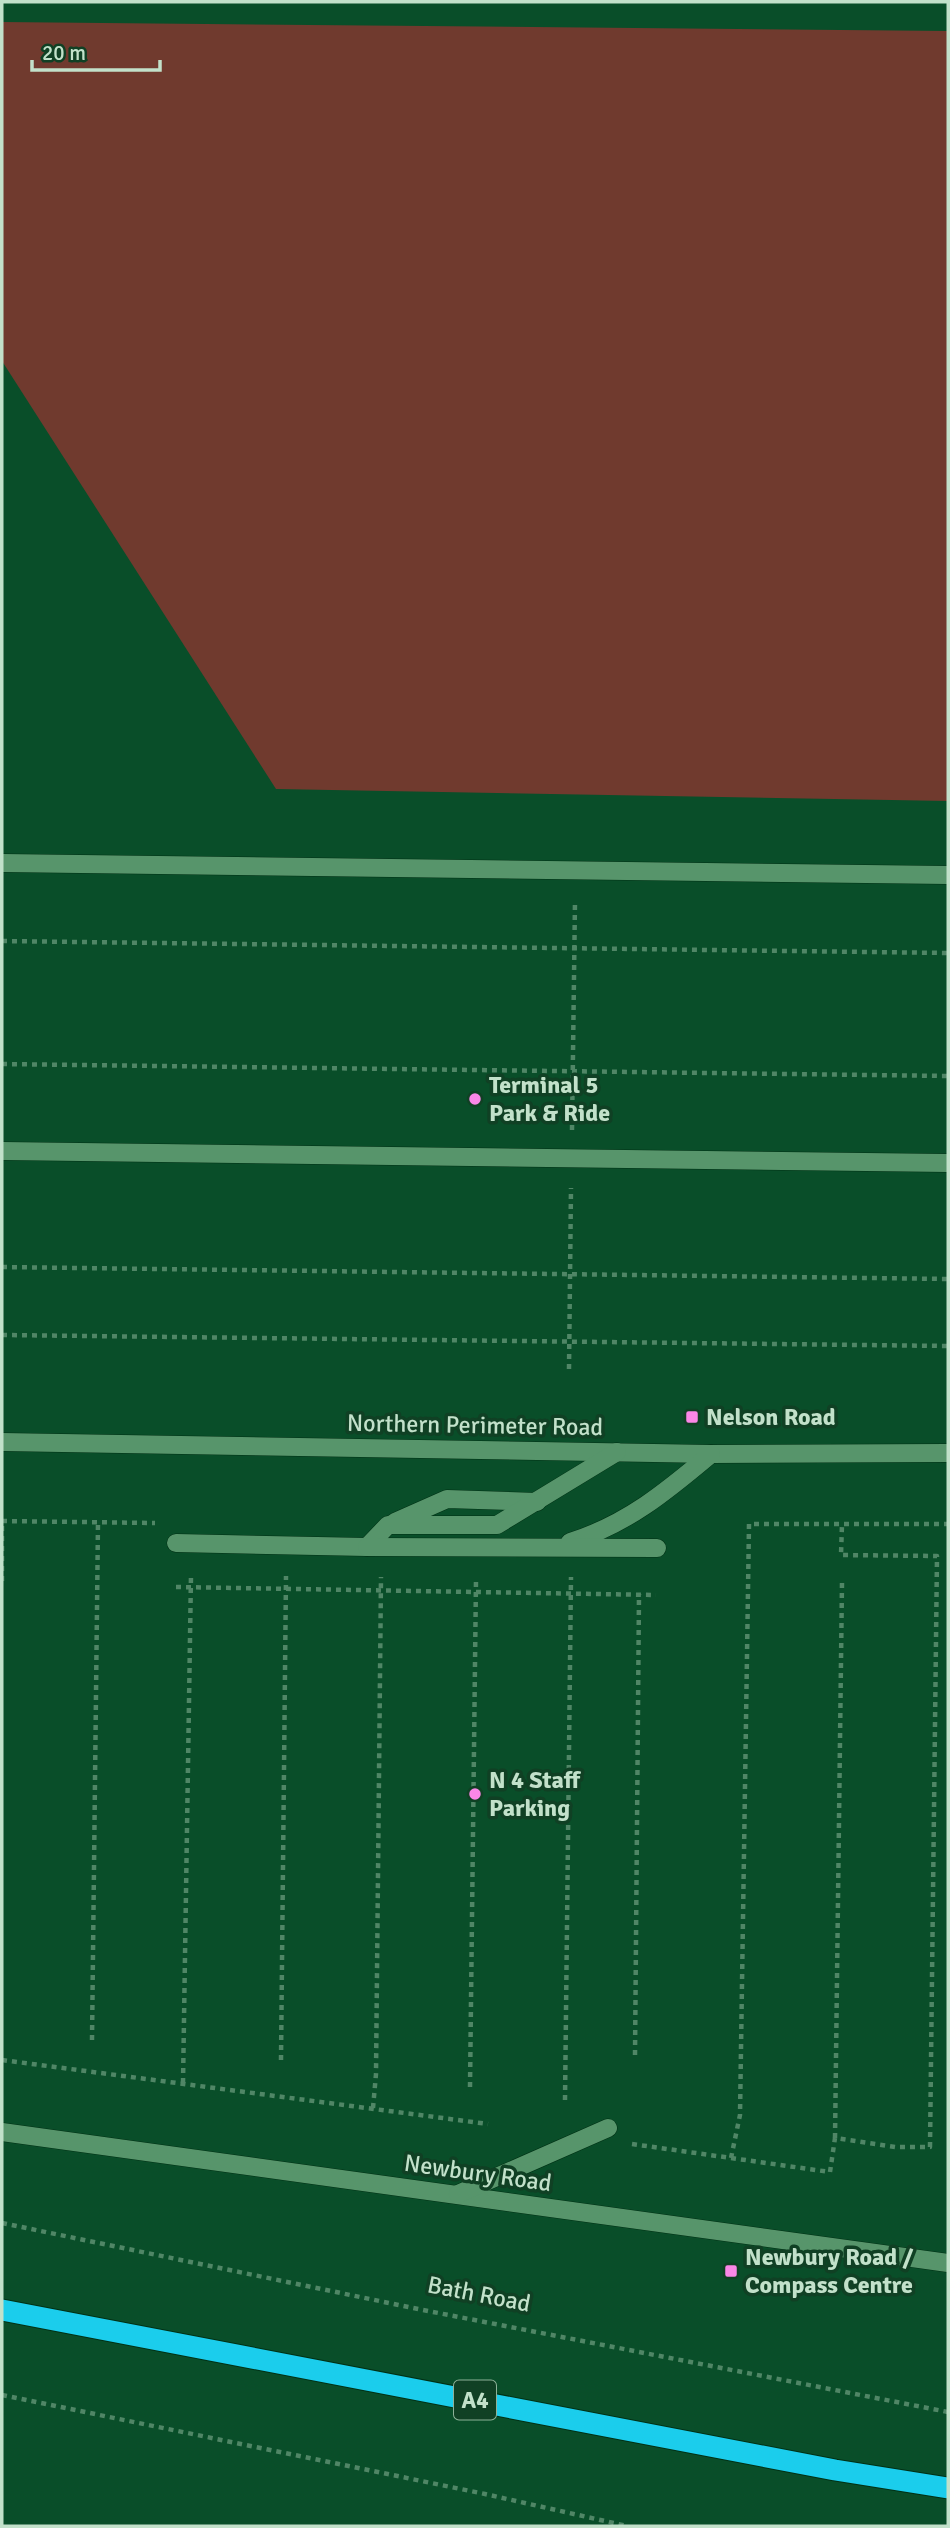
<svg xmlns="http://www.w3.org/2000/svg" width="950" height="2528" font-family="Signika,sans-serif">
<rect width="100%" height="100%" fill="#094e29"/>
<path fill="#703a2e" d="M2,22l946,9v770l-672,-12 -274,-428z"/>
<g fill="none" stroke-linecap="round" stroke-linejoin="round">
<defs>
<g id="minor">
<path d="M2,863l946,12"/>
<path d="M2,1151l946,12"/>
<path d="M2,1442l709,12 237,-1"/>
<path d="M395,1522l52,-23 90,3"/>
<path d="M570,1542c56,-17 97,-51 141,-88"/>
<path d="M176,1543l191,4 21,-22h109l120,-73"/>
<path d="M367,1547l290,1"/>
<path d="M2,2132l946,131"/>
<path d="M458,2194l150,-66"/>
</g>
<path id="highway" d="M2,2310l833,160 113,18"/>
</defs>
<use href="#minor" stroke="#003115" stroke-width="19"/>
<use href="#highway" stroke="#003115" stroke-width="23"/>
<g stroke="#508666" stroke-width="4.5" stroke-dasharray="5 5" stroke-linecap="butt">
<path d="M2,941l946,12"/>
<path d="M2,1064l946,12"/>
<path d="M572,1130l3,-229"/>
<path d="M2,1267l946,12"/>
<path d="M2,1335l946,11"/>
<path d="M569,1369l2,-181"/>
<path d="M2,1521l153,2"/>
<path d="M2,1581v-60"/>
<path d="M176,1587l480,8"/>
<path d="M92,2040l6,-518"/>
<path d="M635,2055l4,-461"/>
<path d="M2,2060l486,64"/>
<path d="M281,2060l5,-484"/>
<path d="M183,2083l8,-508"/>
<path d="M470,2087l6,-508"/>
<path d="M565,2100l6,-523"/>
<path d="M373,2108l3,-34 5,-497"/>
<path d="M835,2138l7,-556"/>
<path d="M632,2144l198,28 5,-34 60,9h35l7,-591 -96,-1 1,-31"/>
<path d="M731,2158l9,-43 9,-591h199"/>
<path d="M2,2223l421,87 525,102"/>
<path d="M2,2395l483,99 142,32"/>
</g>
<use href="#minor" stroke="#57956b" stroke-width="18"/>
<use href="#highway" stroke="#1bcdec" stroke-width="21"/>
</g>
<g fill="#fa87e7" stroke="#104024" stroke-width="2.5">
<circle cx="475" cy="1099" r="7"/>
<rect x="685" y="1410" width="14" height="14" rx="3.5"/>
<circle cx="475" cy="1794" r="7"/>
<rect x="724" y="2264" width="14" height="14" rx="3.5"/>
</g>
<g text-anchor="middle" dominant-baseline="central" stroke-width="7" stroke-linejoin="round" paint-order="stroke">
<rect fill="#104024" stroke="#8db198" stroke-width="2" x="454" y="2380.5" width="42" height="39" rx="5"/>
<g font-size="23" font-weight="bold" fill="#c2e1ca">
<text x="475" y="2400">A4</text>
</g>
<g font-size="24" font-weight="bold" fill="#c2e1ca" stroke="#104024" text-anchor="start">
<text x="489" y="1085">Terminal 5<tspan x="489" dy="28">Park &amp; Ride</tspan></text>
<text x="706" y="1417">Nelson Road</text>
<text x="489" y="1780">N 4 Staff<tspan x="489" dy="28">Parking</tspan></text>
<text x="745" y="2257">Newbury Road /<tspan x="745" dy="28">Compass Centre</tspan></text>
</g>
<g font-size="24" fill="#c2e1ca" stroke="#104024">
<text transform="translate(475 1425) rotate(1)">Northern Perimeter Road</text>
<text transform="translate(478 2173) rotate(8)">Newbury Road</text>
<text transform="translate(479 2294) rotate(11)">Bath Road</text>
</g>
</g>
<rect width="950" height="2528" fill="none" stroke="#c2e1ca" stroke-width="7"/>
<path d="M32 60v10h128v-10" fill="none" stroke="#c2e1ca" stroke-width="3.5"/>
<text x="42" y="60" font-size="21" fill="#c2e1ca" stroke="#104024" stroke-width="5" paint-order="stroke">20 m</text>
</svg>
